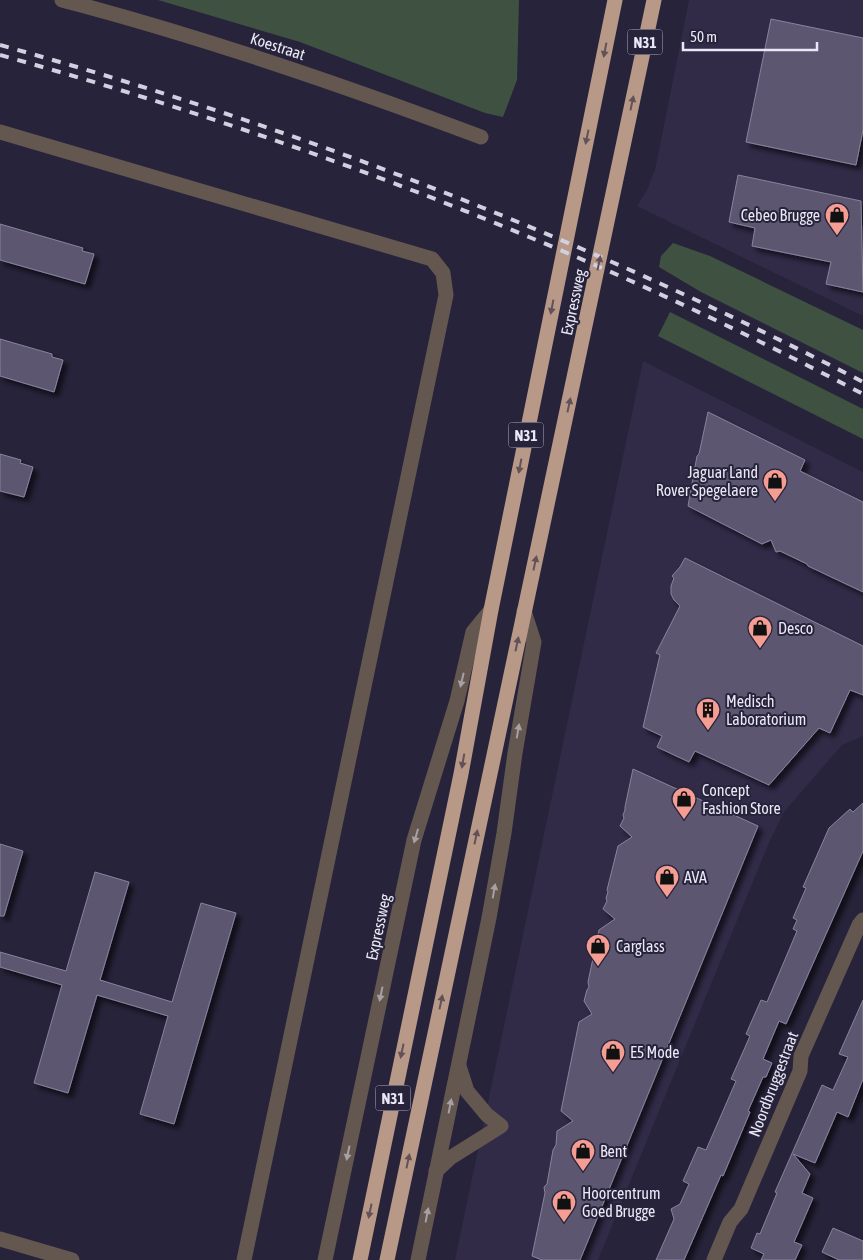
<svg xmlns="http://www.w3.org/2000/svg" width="863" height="1260" font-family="'Asap Condensed',sans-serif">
<defs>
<filter id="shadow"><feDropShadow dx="4.5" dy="4.5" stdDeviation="2.5" flood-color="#0009"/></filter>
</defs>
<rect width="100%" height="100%" fill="#27233a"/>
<g fill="#312b48">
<path d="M689,0h174v316l-226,-110 10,-16 8,-20z"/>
<path d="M643,361l220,111v264l-21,9 -58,67 -16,33 -170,415h-143z"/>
</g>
<g fill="#3f5242">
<path d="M158,0h361l-2,80 -14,37 -18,-4 -185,-71z"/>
<path d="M673,243l37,13 153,74v43l-162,-81 -42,-25 2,-11z"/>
<path d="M670,312l193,97v30l-205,-103z"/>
</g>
<g fill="#5b5771" stroke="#87839f" filter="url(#shadow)">
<path d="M771,19l92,19v92l-7,35 -110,-23z"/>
<path d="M738,175l123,26 2,91 -37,-8 5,-22 -79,-16 3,-18 -26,-6z"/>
<path d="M0,224l83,24 -1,3 12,3 -9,30 -85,-24z"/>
<path d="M0,339l52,15v3l11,3 -9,32 -54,-16z"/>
<path d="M708,412l97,48 -5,11 63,31v90l-55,-26 -1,-2 -27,-13 -4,1 -5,-12 -9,4 -74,-38 9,-50 2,-2z"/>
<path d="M0,454l21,6 -1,3 13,4 -9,30 -24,-6z"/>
<path d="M685,558l178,88v49l-13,-5 -20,43 -11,-5 -50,57 -74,-34 -6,11 -32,-15 5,-11 -19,-9 17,-72 -4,-2 24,-47 -6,-6 -3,-6v-8l3,-8 -2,-2 8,-9z"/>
<path d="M633,769l125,57 -178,434h-38l-10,-4 13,-63 -1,-6 3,-3 6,-34 3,-5 1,-14 16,-10 -12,-10 18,-89 13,-8 -8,-13 3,-11 2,-3 -1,-5 11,-52 16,-11 -12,-10 4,-8 -1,-3 2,-6 -1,-2 11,-44 14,-9 -12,-11 4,-8 -1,-3 2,-5v-3z"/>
<path d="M863,803v48l-77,173 -7,-3 -16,38 9,4 -6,14h-3l-15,34 2,1 -27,64 -2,-1 -37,85h-28l18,-41 -3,-10 9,-5 9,-20 -6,-3 15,-34 8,3 30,-69 -5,-2 19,-43 -4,-2 15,-34 6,2 30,-71 -4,-2 4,-9 -4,-2 13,-30 -3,-1 26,-59 21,-19 3,3z"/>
<path d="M0,844l23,7 -19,65h-4z"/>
<path d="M95,872l34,10 -29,98 72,22 29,-99 35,10 -62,211 -34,-10 28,-98 -71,-21 -29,98 -34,-10 28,-98 -62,-18v-15l66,19z"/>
<path d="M863,1000v79l-15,38 -11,-5 -22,51 -22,-9 17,20 -8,19 11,5 -19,44 8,3 -7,15h-34l3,-6 -13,-6 6,-15 3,1 17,-41 -2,-1 47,-107 11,5 15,-33 -9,-3z"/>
<path d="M833,1228l30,13v19h-24l-17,-8z"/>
</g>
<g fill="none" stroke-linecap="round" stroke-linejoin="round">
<g stroke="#645750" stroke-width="15">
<path d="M62,0c142,37 281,85 419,137"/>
<path d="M0,132l432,127 11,14 3,22 -202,965"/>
<path d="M436,1171l14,-13 51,-32 -14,-11 -20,-24 -8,-25"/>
<path d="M0,1239l72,21"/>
<path d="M325,1260l89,-420 43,-139 16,-69 18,-22"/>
<path d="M418,1260l71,-342 15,-85 11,-80 19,-111 -10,-31"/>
<path d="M714,1260l16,-38 11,-13 59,-138 1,-15 58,-131 4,-5"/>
</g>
<g stroke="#b89987" stroke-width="15">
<path d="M360,1260l101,-486 30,-164 124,-610"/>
<path d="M387,1260c87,-420 180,-840 267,-1260"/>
</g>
<g stroke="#d2d0e0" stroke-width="4" stroke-dasharray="9 9" stroke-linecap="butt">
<path d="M0,45c300,83 587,194 863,337"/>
<path d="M0,55c180,50 357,110 529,182 114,47 225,100 334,157"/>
</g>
</g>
<defs><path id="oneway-solid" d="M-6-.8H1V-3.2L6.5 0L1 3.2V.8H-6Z" transform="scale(1.25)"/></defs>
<g fill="#615259">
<use href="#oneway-solid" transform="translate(605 50) rotate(101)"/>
<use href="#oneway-solid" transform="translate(632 103) rotate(-78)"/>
<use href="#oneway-solid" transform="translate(587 137) rotate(102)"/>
<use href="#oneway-solid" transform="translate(599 263) rotate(-78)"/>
<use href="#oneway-solid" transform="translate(552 307) rotate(101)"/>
<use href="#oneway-solid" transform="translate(569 405) rotate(-78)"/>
<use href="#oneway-solid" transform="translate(520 466) rotate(101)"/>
<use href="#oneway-solid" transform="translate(535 563) rotate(-78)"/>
<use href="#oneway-solid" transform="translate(517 644) rotate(-78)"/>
<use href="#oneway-solid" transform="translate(463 761) rotate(100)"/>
<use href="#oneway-solid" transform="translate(476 837) rotate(-78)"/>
<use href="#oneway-solid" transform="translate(441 1002) rotate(-78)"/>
<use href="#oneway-solid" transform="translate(402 1051) rotate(102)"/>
<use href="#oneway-solid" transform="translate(408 1161) rotate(-78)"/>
<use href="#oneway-solid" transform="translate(370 1211) rotate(102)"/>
</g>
<g fill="#a7a0a4">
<use href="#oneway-solid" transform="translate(462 680) rotate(103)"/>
<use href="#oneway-solid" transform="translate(518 731) rotate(-80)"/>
<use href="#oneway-solid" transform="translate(416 836) rotate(106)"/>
<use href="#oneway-solid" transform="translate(494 891) rotate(-80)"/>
<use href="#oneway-solid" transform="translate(381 994) rotate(102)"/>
<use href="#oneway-solid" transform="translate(450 1106) rotate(-79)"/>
<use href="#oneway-solid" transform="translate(348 1153) rotate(102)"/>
<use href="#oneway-solid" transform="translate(427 1215) rotate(-79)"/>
</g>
<defs>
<symbol id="shop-pin" viewBox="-11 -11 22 30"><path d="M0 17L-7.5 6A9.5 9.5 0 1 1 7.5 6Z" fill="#f59c93" stroke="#27233a"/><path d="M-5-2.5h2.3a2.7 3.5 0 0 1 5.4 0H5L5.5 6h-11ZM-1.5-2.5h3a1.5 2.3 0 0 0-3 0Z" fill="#111"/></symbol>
<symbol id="building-pin" viewBox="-11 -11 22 30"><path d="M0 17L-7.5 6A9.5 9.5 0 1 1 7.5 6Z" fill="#f59c93" stroke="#27233a"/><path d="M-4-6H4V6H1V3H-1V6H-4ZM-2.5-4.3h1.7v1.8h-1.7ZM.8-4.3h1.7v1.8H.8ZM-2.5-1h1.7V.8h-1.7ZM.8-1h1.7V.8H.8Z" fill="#111"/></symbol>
</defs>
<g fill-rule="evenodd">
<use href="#shop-pin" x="823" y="201" width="28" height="38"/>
<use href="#shop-pin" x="761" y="467" width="28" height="38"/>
<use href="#shop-pin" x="746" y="614" width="28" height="38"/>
<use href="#building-pin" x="694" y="696" width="28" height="38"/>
<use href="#shop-pin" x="670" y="785" width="28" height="38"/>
<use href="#shop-pin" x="653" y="863" width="28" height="38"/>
<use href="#shop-pin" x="584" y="932" width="28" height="38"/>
<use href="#shop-pin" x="599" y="1038" width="28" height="38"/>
<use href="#shop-pin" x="569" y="1137" width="28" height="38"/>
<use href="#shop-pin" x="550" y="1188" width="28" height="38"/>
</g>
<g text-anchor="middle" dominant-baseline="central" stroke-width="4" stroke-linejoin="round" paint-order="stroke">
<g fill="#27233a" stroke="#b0adbe" stroke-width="1">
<rect x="627.5" y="29.5" width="35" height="25" rx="4"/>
<rect x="508.5" y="422.5" width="35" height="25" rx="4"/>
<rect x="375.5" y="1085.5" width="35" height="25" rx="4"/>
</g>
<g font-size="15" font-weight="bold" fill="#eae8f7">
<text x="645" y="42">N31</text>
<text x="526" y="435">N31</text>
<text x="393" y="1098">N31</text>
</g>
<g font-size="16" fill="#eae8f7" stroke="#27233a">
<text transform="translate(278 46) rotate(18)">Koestraat</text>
<text transform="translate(573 302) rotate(-78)">Expressweg</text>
<text transform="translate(378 927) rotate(-78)">Expressweg</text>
<text transform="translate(773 1084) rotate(-69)">Noordbruggestraat</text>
</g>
<g font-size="16" fill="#eae8f7" stroke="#27233a" text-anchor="start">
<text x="820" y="215" text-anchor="end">Cebeo Brugge</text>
<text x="758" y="472" text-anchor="end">Jaguar Land<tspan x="758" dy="18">Rover Spegelaere</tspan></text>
<text x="778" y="628">Desco</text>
<text x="726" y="701">Medisch<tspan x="726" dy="18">Laboratorium</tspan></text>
<text x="702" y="790">Concept<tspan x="702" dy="18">Fashion Store</tspan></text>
<text x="684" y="877">AVA</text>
<text x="616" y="946">Carglass</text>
<text x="630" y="1052">E5 Mode</text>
<text x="600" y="1151">Bent</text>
<text x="582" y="1193">Hoorcentrum<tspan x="582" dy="18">Goed Brugge</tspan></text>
</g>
</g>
<path d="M683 42v8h134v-8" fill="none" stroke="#eae8f7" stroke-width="2.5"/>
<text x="690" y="42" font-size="15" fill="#eae8f7" stroke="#27233a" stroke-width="4" paint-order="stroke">50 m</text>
</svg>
